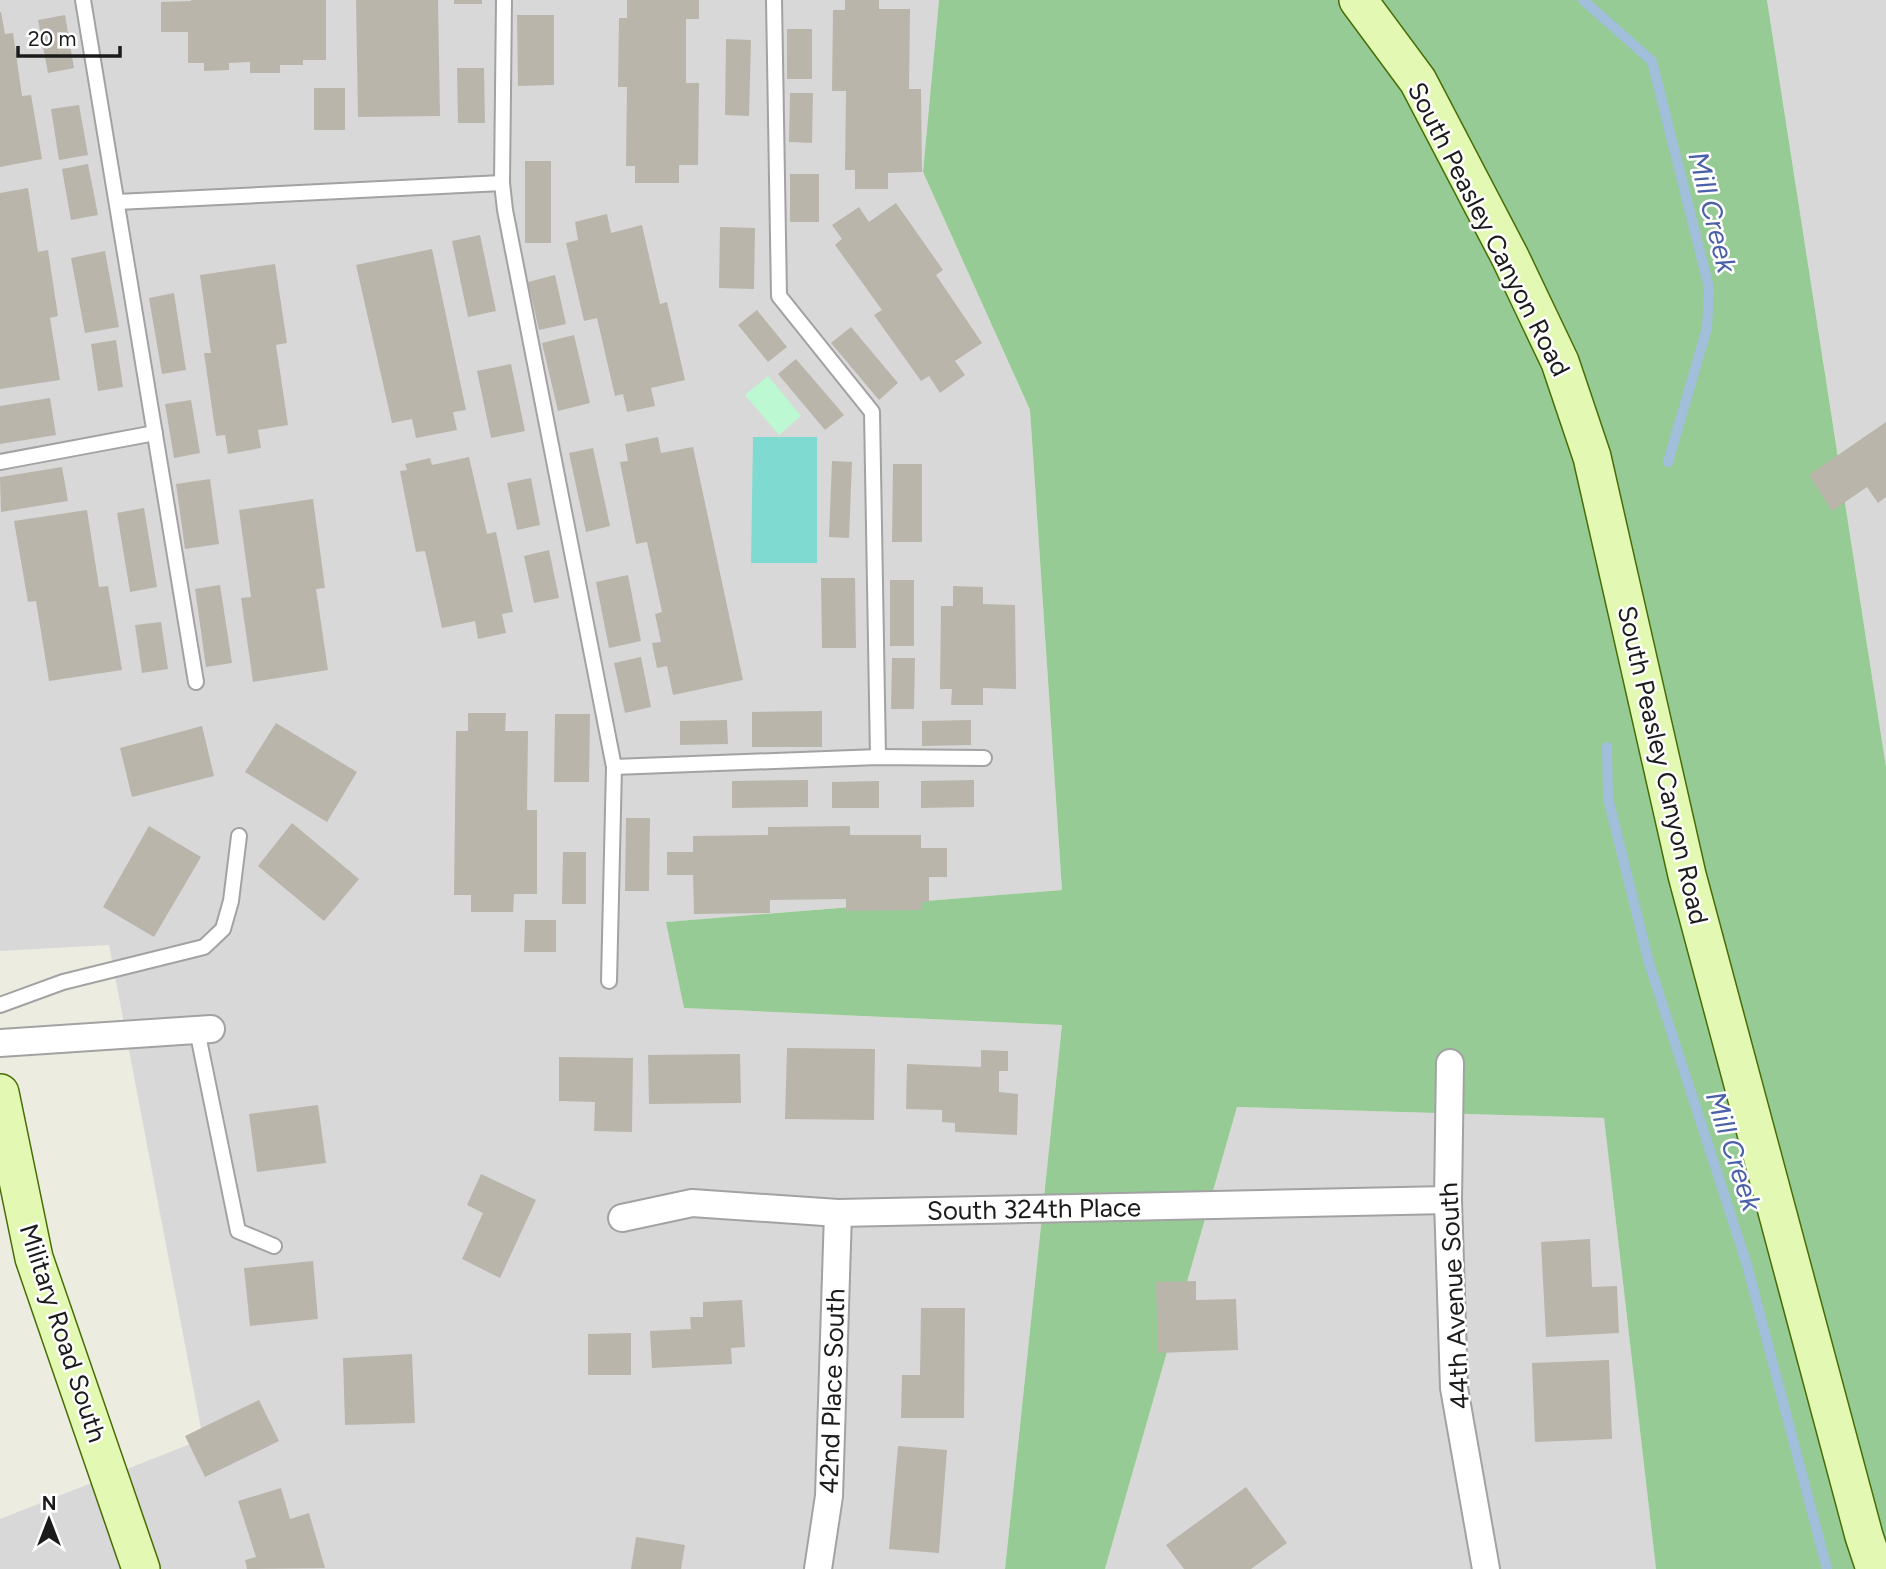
<svg xmlns="http://www.w3.org/2000/svg" width="1886" height="1569" font-family="Figtree,sans-serif">
<rect width="100%" height="100%" fill="#edece1"/>
<g fill="#d9d8d8">
<path d="M0,0h939l-16,172 107,238 32,480 -395,32 17,86 378,17 -57,544h-1005v-50l203,-80 -94,-494 -109,6z"/>
<path d="M1767,0h119v767z"/>
<path d="M1237,1107l367,11 52,451h-551z"/>
</g>
<path fill="#97cb96" d="M939,0h828l119,767v802h-230l-52,-451 -367,-11 -132,462h-100l57,-544 -378,-17 -18,-86 396,-32 -32,-480 -107,-238z"/>
<path fill="#bcf8d1" d="M768,376l33,40 -22,19 -34,-40z"/>
<path fill="#7fdbd1" d="M753,437h64v126h-66z"/>
<g fill="none" stroke-linecap="round" stroke-linejoin="round">
<g stroke="#a1beda" stroke-width="10">
<path d="M1583,0l69,61 57,227 -2,40 -39,134"/>
<path d="M1607,747l1,51 41,165 98,302 80,304"/>
</g>
</g>
<g fill="#b9b5aa">
<path d="M191,0h135v60h-23v5h-23v8h-30v-11l-21,1v7l-25,1v-8h-16v-31h-27v-30l30,-1z"/>
<path d="M356,0h82l2,116 -82,1z"/>
<rect x="454" y="0" width="28" height="4"/>
<path d="M627,0h72v19h-13v64h13l-1,82h-19v18h-44v-17h-9l1,-79h-9l1,-69h8z"/>
<path d="M845,0h34v9h31l-1,80h12l1,83 -34,1v16h-33v-19h-10l1,-79h-14l1,-81h12z"/>
<path d="M0,12h1l4,22 8,-1 9,63 9,-1 11,64 -42,8z"/>
<path d="M65,15l9,53 -26,5 -10,-53z"/>
<path d="M517,15h37v70l-36,1z"/>
<rect x="787" y="29" width="25" height="50"/>
<path d="M726,39l25,1 -2,76 -24,-1z"/>
<path d="M457,68h27l1,55h-27z"/>
<rect x="314" y="88" width="31" height="42"/>
<path d="M790,93h23l-1,50 -23,-1z"/>
<path d="M79,105l9,50 -29,5 -8,-51z"/>
<rect x="525" y="161" width="26" height="82"/>
<path d="M88,164l10,51 -27,5 -9,-51z"/>
<rect x="790" y="174" width="29" height="48"/>
<path d="M28,188l10,64 10,-2 10,66 -8,2 10,62 -60,9v-196z"/>
<path d="M896,203l47,67 -7,5 46,68 -27,18 10,14 -25,18 -11,-17 -8,5 -47,-66 8,-5 -47,-65 7,-6 -10,-14 27,-18 10,15z"/>
<path d="M607,214l4,19 31,-8 18,79 7,-2 18,78 -34,8 4,18 -28,6 -4,-18 -8,2 -18,-78 -13,3 -18,-78 12,-3 -3,-18z"/>
<path d="M720,227l35,1 -1,61 -35,-1z"/>
<path d="M480,235l16,76 -28,6 -16,-76z"/>
<path d="M432,249l34,161 -13,2 4,18 -41,8 -4,-19 -20,4 -36,-158z"/>
<path d="M105,251l14,76 -34,6 -14,-75z"/>
<path d="M275,264l12,79 -11,2 12,80 -30,5 3,18 -33,6 -3,-19 -9,1 -12,-83h7l-11,-78z"/>
<path d="M555,275l11,49 -27,6 -11,-48z"/>
<path d="M174,293l12,77 -24,4 -13,-76z"/>
<path d="M757,310l30,37 -19,15 -30,-37z"/>
<path d="M851,327l47,56 -19,17 -48,-57z"/>
<path d="M574,335l16,68 -32,8 -16,-68z"/>
<path d="M116,340l7,47 -25,4 -7,-47z"/>
<path d="M796,359l48,56 -19,15 -47,-56z"/>
<path d="M511,364l14,67 -34,7 -14,-67z"/>
<path d="M50,398l6,37 -56,9v-38z"/>
<path d="M191,400l9,53 -26,5 -9,-54z"/>
<path d="M1886,422v75l-8,6 -11,-16 -35,24 -23,-36z"/>
<path d="M658,437l3,16 32,-6 50,233 -70,15 -6,-29 -10,2 -5,-25 9,-1 -6,-28 7,-2 -15,-70 -11,2 -16,-82 8,-1 -3,-17z"/>
<path d="M593,448l17,78 -24,6 -17,-79z"/>
<path d="M469,457l18,77 9,-2 17,80 -11,2 4,19 -28,6 -3,-18 -33,7 -17,-77 -9,1 -16,-81 7,-1 -2,-6 25,-6 2,7z"/>
<path d="M832,461l20,1 -3,76 -20,-1z"/>
<path d="M893,464h29v78h-30z"/>
<path d="M62,467l6,34 -67,11 -1,-35z"/>
<path d="M531,478l9,47 -23,5 -10,-47z"/>
<path d="M210,479l9,65 -34,5 -9,-65z"/>
<path d="M313,499l12,89 -9,1 12,81 -75,12 -12,-84 10,-1 -12,-87z"/>
<path d="M144,508l13,79 -27,5 -13,-79z"/>
<path d="M87,510l12,77 9,-1 14,84 -73,11 -13,-80 -8,1 -14,-81z"/>
<path d="M549,550l10,48 -25,5 -10,-47z"/>
<path d="M628,575l13,66 -32,7 -13,-66z"/>
<path d="M821,578h34l1,70h-34z"/>
<rect x="890" y="580" width="24" height="66"/>
<path d="M220,585l12,78 -26,4 -11,-78z"/>
<path d="M953,586l30,1v17l32,1 1,84 -33,-1v17h-32l1,-16h-12l1,-83h12z"/>
<path d="M161,622l7,47 -26,4 -7,-48z"/>
<path d="M641,657l10,50 -26,6 -11,-50z"/>
<path d="M892,658h23l-1,51h-23z"/>
<path d="M822,711v36h-70v-35z"/>
<path d="M468,713h38l-1,18h23l-1,79h10v84h-23l-1,18h-42v-17h-17l2,-164h12z"/>
<path d="M555,714h35l-1,68h-35z"/>
<path d="M727,720l1,24 -48,1v-24z"/>
<path d="M971,720v25l-49,1v-25z"/>
<path d="M276,723l81,49 -30,50 -82,-50z"/>
<path d="M202,726l12,50 -82,21 -12,-49z"/>
<path d="M808,780v27l-76,1v-27z"/>
<path d="M974,780v27l-53,1v-27z"/>
<path d="M879,781v27h-47v-26z"/>
<path d="M626,818h24l-1,73h-24z"/>
<path d="M292,823l67,56 -35,42 -66,-55z"/>
<path d="M149,826l52,31 -47,80 -51,-30z"/>
<path d="M850,826v9h71v13h26v29h-18v25h-7v8l-76,1v-12l-76,1v13l-76,1 -1,-39h-26v-23h26v-16l75,-1v-8z"/>
<path d="M563,852h23v52h-24z"/>
<path d="M525,920h31v32h-32z"/>
<path d="M787,1048l88,1 -1,71 -89,-1z"/>
<path d="M981,1050l27,1v20h-9v21l19,2 -1,41 -62,-3v-9l-13,-1v-12l-36,-1 1,-45 74,3z"/>
<path d="M740,1054l1,49 -92,1 -1,-49z"/>
<path d="M559,1057l74,1 -1,74 -38,-1 1,-29 -36,-1z"/>
<path d="M318,1105l8,58 -69,9 -8,-58z"/>
<path d="M481,1174l55,26 -36,78 -38,-19 21,-46 -16,-8z"/>
<path d="M1590,1239l2,48 25,-1 2,47 -73,4 -5,-95z"/>
<path d="M313,1261l5,58 -68,7 -6,-58z"/>
<path d="M1196,1281v19l40,-1 2,51 -80,3 -2,-71z"/>
<path d="M742,1300l3,47 -14,1 1,16 -80,4 -2,-37 41,-2 -1,-12h13v-15z"/>
<path d="M921,1308h44l-1,110h-63l1,-43h18z"/>
<path d="M631,1333v42h-43v-41z"/>
<path d="M412,1354l3,69 -70,2 -2,-67z"/>
<path d="M1609,1360l3,79 -77,3 -3,-79z"/>
<path d="M259,1400l20,41 -74,36 -20,-41z"/>
<path d="M898,1446l49,4 -8,103 -50,-4z"/>
<path d="M1246,1487l41,56 -36,26h-67l-18,-24z"/>
<path d="M281,1488l9,31 19,-6 16,55 -78,1 -2,-9 11,-3 -18,-56z"/>
<path d="M636,1537l49,8 -4,24h-50z"/>
</g>
<g fill="none" stroke-linecap="round" stroke-linejoin="round">
<defs>
<g id="lane">
<path d="M83,0l113,682"/>
<path d="M504,0l-2,183 3,27 109,557 -5,214"/>
<path d="M774,0l5,296 93,116 6,345"/>
<path d="M117,202l385,-19"/>
<path d="M0,462l155,-29"/>
<path d="M614,767l264,-10 106,1"/>
<path d="M0,1005l63,-23 141,-35 19,-18 8,-28 8,-65"/>
<path d="M197,1030l41,201 36,15"/>
</g>
<g id="street">
<path d="M0,1043l211,-14"/>
<path d="M1450,1063l-2,137 6,188 32,181"/>
<path d="M622,1218l70,-15 146,10 610,-13"/>
<path d="M818,1569l11,-73 9,-283"/>
</g>
<g id="secondary">
<path d="M1358,0l60,81 92,176 50,105 32,95 95,418 177,661 11,33"/>
<path d="M0,1093l34,165 107,311"/>
</g>
</defs>
<use href="#lane" stroke="#a2a2a2" stroke-width="18"/>
<use href="#street" stroke="#a2a2a2" stroke-width="30"/>
<use href="#secondary" stroke="#476e06" stroke-width="40"/>
<use href="#lane" stroke="#fff" stroke-width="14"/>
<use href="#street" stroke="#fff" stroke-width="26"/>
<use href="#secondary" stroke="#e2f8b3" stroke-width="37"/>
</g>
<g text-anchor="middle" dominant-baseline="central" stroke-width="5" stroke-linejoin="round" paint-order="stroke">
<g font-size="26" fill="#1b1b1b" stroke="#fff">
<text transform="translate(1489 229) rotate(63)">South Peasley Canyon Road</text>
<text transform="translate(1663 765) rotate(77)">South Peasley Canyon Road</text>
<text transform="translate(1034 1209) rotate(-1)">South 324th Place</text>
<text transform="translate(1454 1296) rotate(-93)">44th Avenue South</text>
<text transform="translate(63 1333) rotate(72)">Military Road South</text>
<text transform="translate(832 1391) rotate(-88)">42nd Place South</text>
</g>
<g font-size="28" font-style="italic" fill="#4a60a8" stroke="#fff">
<text transform="translate(1713 212) rotate(76)">Mill Creek</text>
<text transform="translate(1734 1151) rotate(72)">Mill Creek</text>
</g>
</g>
<g transform="translate(49 1520)" stroke="#ffffff" stroke-width="5" paint-order="stroke">
<path d="M0-5L12 26L0 18L-12 26Z" fill="#1b1b1b"/>
<text y="-10" font-size="19" font-weight="bold" text-anchor="middle" fill="#1b1b1b">N</text>
</g>
<path d="M18 46v10h102v-10" fill="none" stroke="#1b1b1b" stroke-width="3.5"/>
<text x="28" y="46" font-size="21" fill="#1b1b1b" stroke="#ffffff" stroke-width="5" paint-order="stroke">20 m</text>
</svg>
